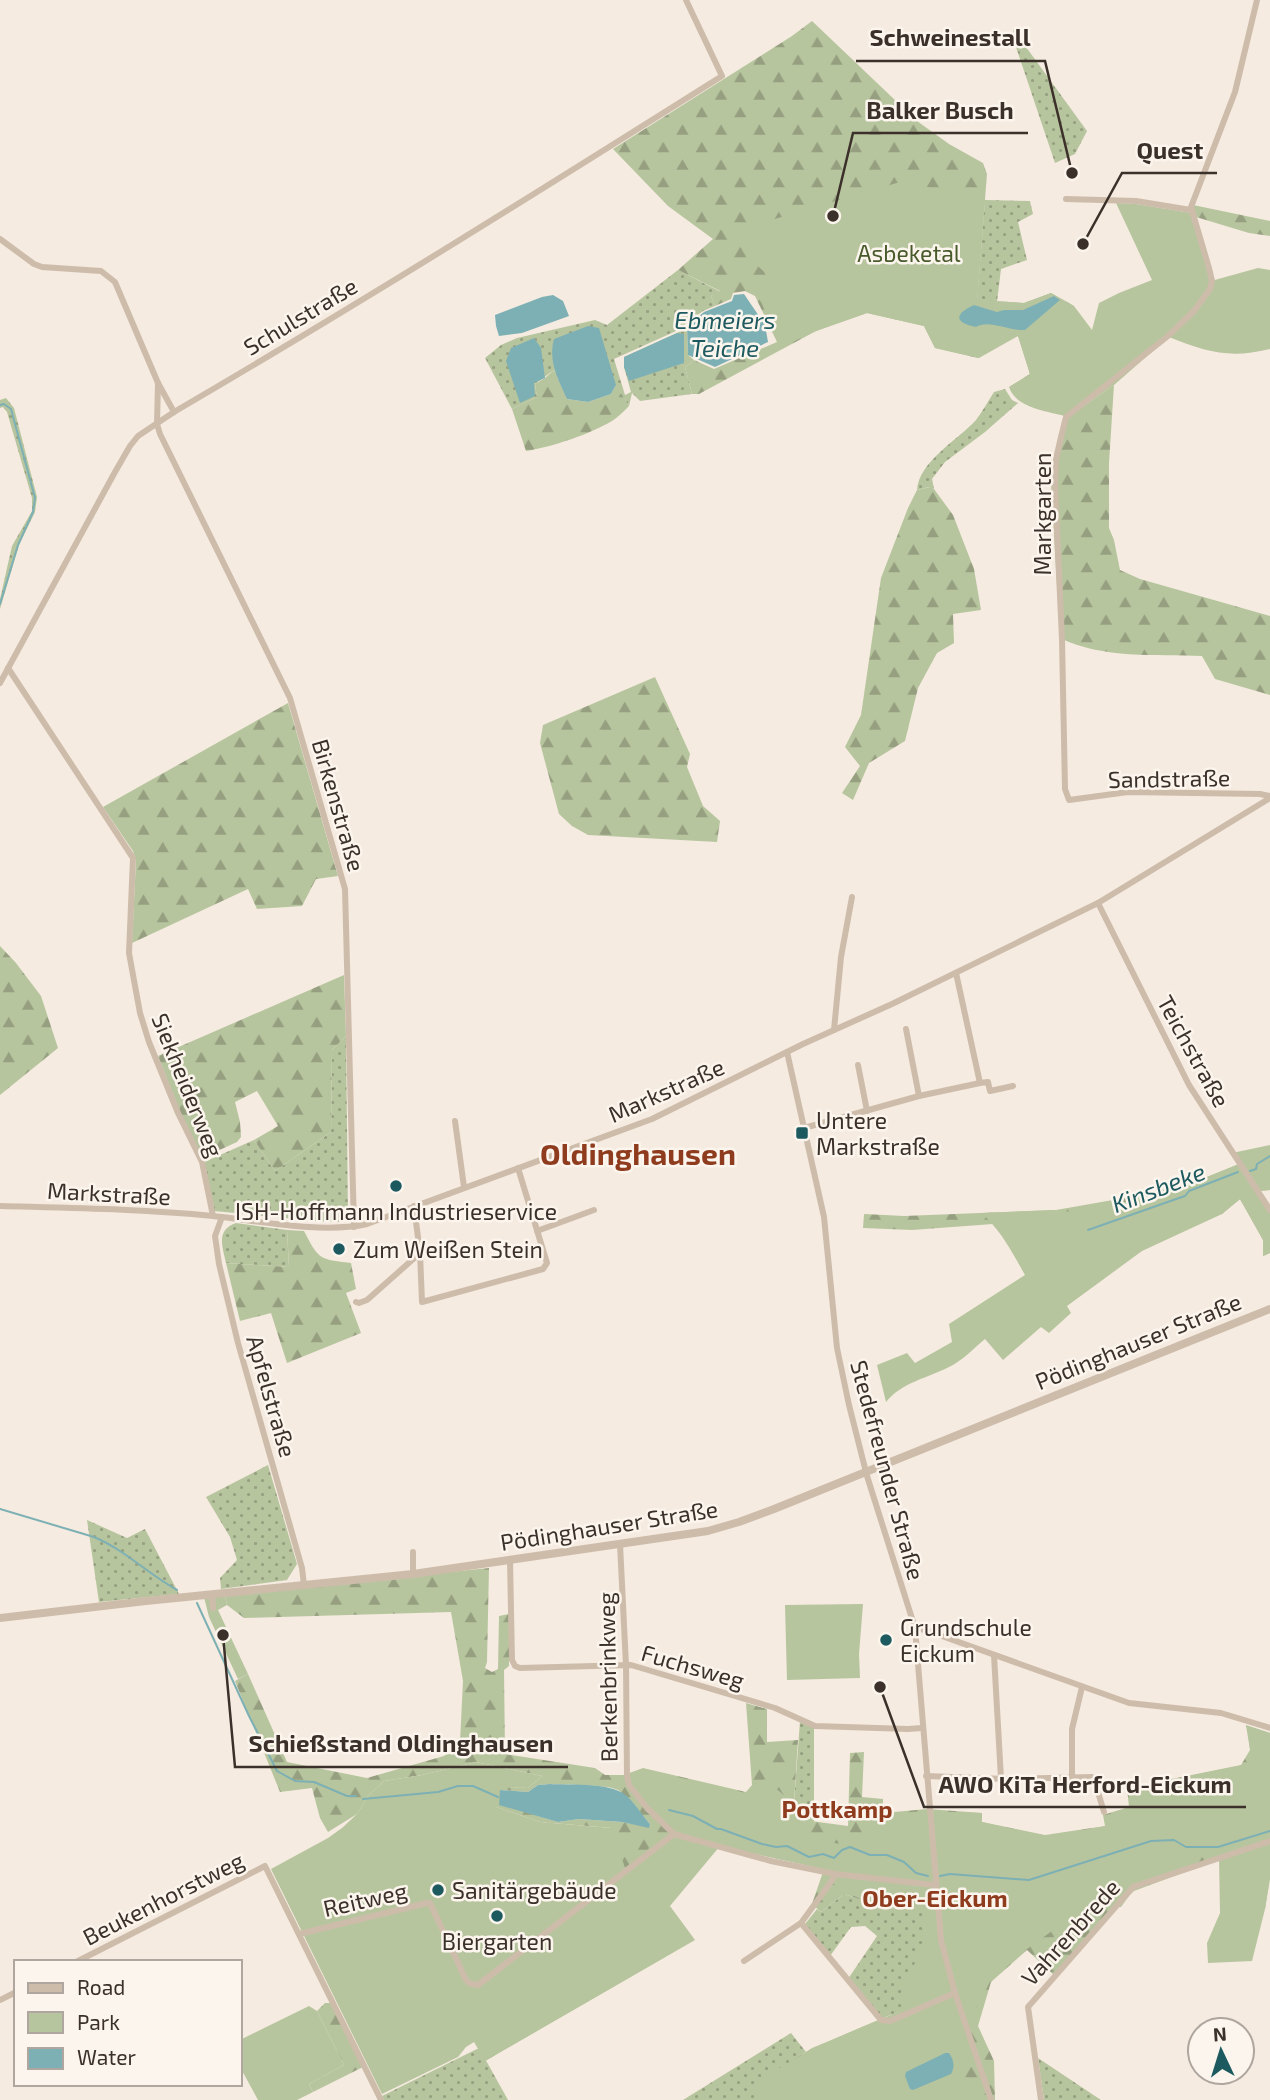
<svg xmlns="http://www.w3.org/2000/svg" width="1270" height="2100" font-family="'Exo 2',sans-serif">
<defs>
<pattern id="grass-dots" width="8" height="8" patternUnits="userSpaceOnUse" patternTransform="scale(1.75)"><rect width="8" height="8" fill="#b7c59e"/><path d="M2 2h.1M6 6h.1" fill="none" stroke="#96a081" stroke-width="1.8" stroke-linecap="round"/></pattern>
<pattern id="forest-firs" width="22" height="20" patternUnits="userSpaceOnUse" patternTransform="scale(1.75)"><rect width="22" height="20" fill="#b7c59e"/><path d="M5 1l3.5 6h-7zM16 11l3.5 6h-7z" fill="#96a081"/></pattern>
</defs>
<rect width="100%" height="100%" fill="#f5ebe0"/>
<g fill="url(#grass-dots)">
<path d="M1013,29l74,102 -12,23 -20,9 -41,-122z"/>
<path d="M985,200l45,1 3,13 -15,8 9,38 -26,9 -4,33 -20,-2z"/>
<path d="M678,270l43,22 -10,4 4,10 -12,5 -27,20 -62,28 11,36 6,-3 -7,-25v-10l53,-24 10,-7 1,29 6,5 -9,7 7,27 -52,7 -8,-8 -3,13 -13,-20 -49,13 -13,-29 -19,14 2,13 -25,12 -27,-51 16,-13 16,-7 78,-18 12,5z"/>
<path d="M1005,389l7,11 6,3 -33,29 -40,30 -13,17 2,10 -5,-2 -12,3c2,-29 41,-50 59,-70 7,-9 12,-19 18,-28z"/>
<path d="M6,398l8,10 23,89 -2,15 -16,33 -19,64v-10l12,-53 20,-35v-13l-25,-86 -4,-5 -3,1v-8z"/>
<path d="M346,1036l2,181 -6,5 -25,-1 -103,-10 -10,-49 50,-22 21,31 56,-39 1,-82z"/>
<path d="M236,1223l51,7 2,37 -63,-4c-4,-17 -10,-33 10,-40z"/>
<path d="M268,1465l29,99 -10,16 -66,9 -1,-11 17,-18 -7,-23 -24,-40z"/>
<path d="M87,1520l40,18 18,-9 34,65 -80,8z"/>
<path d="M800,1721l14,7v94l-18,-3 -2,-16z"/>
<path d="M844,1894l42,14 36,1 5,29 -23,72 -24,9 -32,-40 29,-43 -12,-10 -14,1 -21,29 -25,-32 12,-15 4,3z"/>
<path d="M791,2033l15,19 -42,27 -5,21h-76z"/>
<path d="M479,2048l29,52h-124l-2,-4z"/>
<path d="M1038,2058l63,42h-57z"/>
</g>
<g fill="url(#forest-firs)" fill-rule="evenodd">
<path d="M812,21l105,100 32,23 34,19 4,11 -10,126 47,3 27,-10 23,13 -14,11 -23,64 -28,6 21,-13 -12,-38 -16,2 -24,20 -43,-10 -11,-22 -57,-13 -51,18 -117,63h-7l-7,-27 9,-7 20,9 63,-27 -22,-46 -10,-5 -12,2 -2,6 -16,7 -4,-10 9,-5 -42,-21 35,-31 -45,-33 -55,-57 179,-113z"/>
<path d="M1193,205l77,16v15l-21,-3 -53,-16z"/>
<path d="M554,370l13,29 21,3 23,-8 5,-9 13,21c-5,5 -11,11 -17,15 -22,13 -60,26 -86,30l-14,-42 25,-12 -2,-13 10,-6z"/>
<path d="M1114,385l-5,78v65l5,12 6,30 20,9 130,37v79l-55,-16 -13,-23c-47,-2 -99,3 -142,-18l-9,-154 11,-58 6,-9z"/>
<path d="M930,487l4,2 19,26 21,54 7,41 -28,4 1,29 -17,10 -19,35 -13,53 -36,22 -16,37 -11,-7 18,-27 -15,-19 16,-32 20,-137 27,-70 9,-18z"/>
<path d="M655,677l35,77 -3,13 16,39 17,15 -3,21 -129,-7 -16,-9 -13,-12 -19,-71 3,-18z"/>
<path d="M288,703l50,173 -22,3 -14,27 -45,3 -9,-20 -116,54 4,-83 -3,-9 -30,-44z"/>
<path d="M0,946l16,17 25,33 17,52 -58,47z"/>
<path d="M344,975l2,61 -14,14 -1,82 -56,39 -21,-31 24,-14 -21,-35 -22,11 5,20 1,15 -4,5 -35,16 -22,-46 -22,-56z"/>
<path d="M1239,1164l31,26 -11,1 11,62 -7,3v-16l-23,-41 -18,15 -220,21 -9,-11 -81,6 -49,-2 1,-14 40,2 152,-6 91,-16 55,-15z"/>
<path d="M287,1230l17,1c15,29 15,28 47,32l5,26 -10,4 15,40 -74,30 -16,-50 -31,8 -14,-58 63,4z"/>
<path d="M489,1568l-2,94 -2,6 7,4 6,-3 1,-53 10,-2v52l-5,4 1,84 90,14 10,7h19l19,-7 103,24 6,-7 -6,-82 21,6v33l31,-2 -4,63 2,16 52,7 2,-73 14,-1 -2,45 21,2v14l44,-4 55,4v9l63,13 60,-9 -2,-11 26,-8 -2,-19 114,-23 9,-15 -4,-25 24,8v146l-5,30 -45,-50 -86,32 -27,24 -53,60 -27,-25 -36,32 -13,44 16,35 1,39h-30l-201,-21 48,-31 92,-38 23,-72 -5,-29 -36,-1 -42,-14 -23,18 -9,-8 12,-35 -105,-23 -93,83 68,11 -209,121 -10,-20 137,-213 -72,-6 -44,-15 -9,-21 41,2 14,-12 -66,-14 -54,13 -38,6 -16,15 -11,18 -29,18 -8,-14 -8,-30 -32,4 -45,-111 13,-7 39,88 80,16 77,-22 16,-14 3,-61 -12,-69 -207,6 -17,-13 -2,-10zM550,1784c15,1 56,0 68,6 6,3 26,27 32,34l-1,3 -27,-5 -43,-3 -21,3 -39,-12 -19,-20 28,2 10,-7z"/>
<path d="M325,2003h6l32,64 -50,25 -4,-8 35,-19 -27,-54z"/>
</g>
<g fill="#b7c59e">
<path d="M900,182l82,15 3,3 -8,100 47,3 27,-10 23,13 18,24 7,-27 20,-10 33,-13 -36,-77 20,1 56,9 19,68 47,-13 12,2v79c-41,10 -63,3 -101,-12l-55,48 -46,32c-19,-6 -52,-8 -59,-30l21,-13 -12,-38 -39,22 -44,-10 -11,-22 -57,-13 -51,18 -36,17 -24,-59 11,-15 -20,-17 -4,-9 -16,-15z"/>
<path d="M1270,1145v45l-11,1 11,18v44l-7,3v-16l-23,-41 -18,15 -80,37 -75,55 4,7 -22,20 -8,-6 -38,33 -18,-21c-11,9 -23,22 -36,28 -21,11 -47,15 -63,35l-9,-37 30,-12 8,10 37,-21 -3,-18 76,-49c-13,-23 -24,-45 -44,-62l75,-3 31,4 115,-35 37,-15 -7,-11z"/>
<path d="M225,1595l2,10 -9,5 30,64 -10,5 -29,-62 -5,-20z"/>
<path d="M863,1604l-4,50 1,24 -73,2 -2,-75z"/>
<path d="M1247,1726l23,7v142l-5,34 -13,52 -44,2 -1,-20 13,-30 -1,-57 -22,-2 -7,11 -56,24 -13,18h-27l-35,19 -32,23 -37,33 -15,28 -7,8 3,46 -6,3v33h-207l-8,-11c46,-37 100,-57 153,-79l-2,-17 26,-56 -6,-27c-35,-3 -71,-8 -97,-35v-6l-104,-23 -50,60 25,34 -210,121 -11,-19 -8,5 -8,10 -76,37 -111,-225 57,-31 14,-10 15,-14 11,-18 16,-15 38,-6 54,-13 66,14 -14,12 -29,-1 -3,20 44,15 72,6 13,40 44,-36 -42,-45 -3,-11 19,-7 103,24 6,-7 13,-7 28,24c1,6 1,13 4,17 15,27 52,28 77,17l9,-23 44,-3 54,2 1,9 63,14 62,-10 -3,-10 26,-9 -2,-18 124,-26z"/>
<path d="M309,2006l8,5 27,54 -35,19 4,8 -16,8h-39l-18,-33v-27z"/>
</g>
<g fill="#7db0b4">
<path d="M744,294l21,31 3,17 -53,25 -27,-12 -1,-29 17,-14 28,-11 2,-6z"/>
<path d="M553,295l10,6 6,15 -47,17 -23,3 -3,-10 -1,-11 47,-18z"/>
<path d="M1054,296l6,4 -35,30c-16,1 -37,-11 -49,-3 -22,-4 -22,-13 -2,-22l23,7 7,-2h19z"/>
<path d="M588,326l11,2 17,57 -5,9 -23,8 -21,-3c-9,-20 -19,-38 -13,-60z"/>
<path d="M677,333l7,1v29l-55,18 -5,-14v-10z"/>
<path d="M534,338l7,10 4,30 -11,5 1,13 -15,7 -14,-42 5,-13z"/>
<path d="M550,1784c20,1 53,-1 71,8 10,5 21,23 29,32l-1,4 -27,-6 -43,-3 -21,3 -59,-17 1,-15 28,2 10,-7z"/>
<path d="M945,2053h4c5,7 6,14 2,21l-38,16 -3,-1 -5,-13 1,-4z"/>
</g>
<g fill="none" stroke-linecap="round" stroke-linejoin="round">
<g stroke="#7db0b4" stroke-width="2">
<path d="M0,405l4,-1 7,5 24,89 -2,14 -15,33 -18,59"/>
<path d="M1250,1171l6,-2 1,-5 13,-8"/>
<path d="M1088,1230l91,-32 6,-2 4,-5 49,-19"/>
<path d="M0,1509l94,28c31,13 54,37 83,53"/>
<path d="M197,1603l52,113 28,55 18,10 19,1 33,14h9"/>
<path d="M363,1799l75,-7 20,-6h15l25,11"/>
<path d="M669,1810l24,6 24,13h4l41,15 14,3 11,-1 22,11 14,-3 11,4 8,-8 8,-3 20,8h17l17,7 12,11 12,3"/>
<path d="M940,1876l10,-2 79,6 122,-39 23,-1 12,7h32l52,-16"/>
</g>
<g stroke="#cebcab" stroke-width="6">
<path d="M1257,0l-22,92 -44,115 18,61 3,13 -2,8 -16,22 -26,25 -102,81 -5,20 -5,22 -1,28 7,152 3,150 4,11 59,-8 132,2 10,2"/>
<path d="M1066,199l70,2 55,9"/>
<path d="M0,239l34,25 8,3 59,4 14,11 43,101 16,29"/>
<path d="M158,383l-1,41 3,10 130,264 55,191 9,338"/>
<path d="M8,668l125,190 -4,95 11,60 9,29 29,71 24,49 11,54"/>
<path d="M0,683l115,-211 15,-26 8,-10 36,-24c185,-108 367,-222 548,-336l-36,-76"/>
<path d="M1098,903l91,182 81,125"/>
<path d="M906,1029l13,67"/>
<path d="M834,1030l7,-73 11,-60"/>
<path d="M787,1052l37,165 13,131 12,57 18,71 48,152 26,312 14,53 36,107"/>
<path d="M858,1065l9,46"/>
<path d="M980,1083l8,-1 2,9 23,-5"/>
<path d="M455,1121l9,66"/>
<path d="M804,1128l115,-32 61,-13 -24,-110"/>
<path d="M0,1206c71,2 142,3 213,10 47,5 109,18 154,8l285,-105 151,-75 89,-40 206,-101 172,-105"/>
<path d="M414,1206l6,47 2,49 121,-33 4,-6 -29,-95"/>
<path d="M222,1217l-7,19 4,28 19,79 64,225 2,17"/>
<path d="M537,1231l57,-21"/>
<path d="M356,1302l3,1 8,-3 53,-47"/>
<path d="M620,1544l6,121 1,111 2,9 18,23 27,26 97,27 64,13 100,11"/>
<path d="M413,1552v22"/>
<path d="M510,1560l2,100 3,6 5,2 111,-3 144,43 40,18 93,3 14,-1"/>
<path d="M212,1594l1,14"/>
<path d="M915,1628l10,2 204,73 92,10 49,15"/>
<path d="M994,1655l7,124"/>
<path d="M926,1776l80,3 86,-2 2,2 10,33"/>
<path d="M1072,1778v-49l10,-42"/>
<path d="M801,1923l80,97 9,1 65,-28"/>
<path d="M299,1934l128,-31h3l36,77 5,4 7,1 196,-151"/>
<path d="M744,1961l57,-38 32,-44 2,-5"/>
<path d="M76,1962l189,-96 116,234"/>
<path d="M0,2000l16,-8"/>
<path d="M1041,2100l-13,-93 105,-120 137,-46"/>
</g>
<path stroke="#cebcab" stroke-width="8" d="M0,1618l146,-17 267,-27 295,-43 31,-9 35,-13 496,-200"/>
</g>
<g fill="#1d5a60" stroke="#fbf5ed" stroke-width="2.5">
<rect x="795" y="1126" width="14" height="14" rx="3.5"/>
<circle cx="396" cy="1186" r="7"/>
<circle cx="339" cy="1249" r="7"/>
<circle cx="886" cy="1640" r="7"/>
<circle cx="438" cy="1890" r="7"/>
<circle cx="497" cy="1916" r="7"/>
</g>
<g text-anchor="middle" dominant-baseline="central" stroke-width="5" stroke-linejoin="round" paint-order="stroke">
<g font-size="23" fill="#495b2c" stroke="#fbf5ed">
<text x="909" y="253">Asbeketal</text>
</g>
<g font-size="23" fill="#3b302a" stroke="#fbf5ed">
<text transform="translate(300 316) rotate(-31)">Schulstraße</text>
<text transform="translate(1042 514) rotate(-90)">Markgarten</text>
<text transform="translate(1169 778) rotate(-1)">Sandstraße</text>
<text transform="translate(339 805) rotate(74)">Birkenstraße</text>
<text transform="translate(1194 1051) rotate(61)">Teichstraße</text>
<text transform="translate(188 1085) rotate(68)">Siekheiderweg</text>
<text transform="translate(666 1090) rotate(-24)">Markstraße</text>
<text transform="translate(109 1193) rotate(3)">Markstraße</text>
<text transform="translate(1138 1341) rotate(-22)">Pödinghauser Straße</text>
<text transform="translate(272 1396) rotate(74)">Apfelstraße</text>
<text transform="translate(888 1470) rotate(75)">Stedefreunder Straße</text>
<text transform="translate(609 1525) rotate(-9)">Pödinghauser Straße</text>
<text transform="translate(693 1666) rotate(16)">Fuchsweg</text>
<text transform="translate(607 1677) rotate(-91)">Berkenbrinkweg</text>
<text transform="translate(163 1898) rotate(-27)">Beukenhorstweg</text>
<text transform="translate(365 1899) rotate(-13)">Reitweg</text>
<text transform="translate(1070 1932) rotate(-48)">Vahrenbrede</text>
</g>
<g font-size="23" fill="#3b302a" stroke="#fbf5ed" text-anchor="start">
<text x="816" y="1120">Untere<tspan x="816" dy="26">Markstraße</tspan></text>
<text x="396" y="1211" text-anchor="middle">ISH-Hoffmann Industrieservice</text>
<text x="353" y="1249">Zum Weißen Stein</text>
<text x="900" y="1627">Grundschule<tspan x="900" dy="26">Eickum</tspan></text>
<text x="452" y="1890">Sanitärgebäude</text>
<text x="497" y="1941" text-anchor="middle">Biergarten</text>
</g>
<g font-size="24" font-style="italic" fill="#1d5a60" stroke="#fbf5ed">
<text x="725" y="319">Ebmeiers<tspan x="725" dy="28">Teiche</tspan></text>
<text transform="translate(1158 1187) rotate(-21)">Kinsbeke</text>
</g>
<g font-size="24" font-weight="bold" fill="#8f3c1e" stroke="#fbf5ed">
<text x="837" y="1808">Pottkamp</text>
<text x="935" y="1897">Ober-Eickum</text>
</g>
<g font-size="30" font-weight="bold" fill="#8f3c1e" stroke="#fbf5ed">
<text x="638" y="1153">Oldinghausen</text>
</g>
</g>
<path fill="none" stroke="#3b302a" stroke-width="2.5" d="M1072 173L1045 61H856M833 216L853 133H1028M1083 244L1122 173H1217M223 1635L235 1767H568M880 1687L924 1807H1246"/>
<g fill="#3b302a" stroke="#fbf5ed" stroke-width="2.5">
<circle cx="1072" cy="173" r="7"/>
<circle cx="833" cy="216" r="7"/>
<circle cx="1083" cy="244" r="7"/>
<circle cx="223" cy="1635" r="7"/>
<circle cx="880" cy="1687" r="7"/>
</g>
<g font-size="24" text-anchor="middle" font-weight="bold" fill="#3b302a" stroke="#fbf5ed" stroke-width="5" stroke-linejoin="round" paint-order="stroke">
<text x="950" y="46">Schweinestall</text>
<text x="940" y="119">Balker Busch</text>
<text x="1170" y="159">Quest</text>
<text x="401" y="1752">Schießstand Oldinghausen</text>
<text x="1085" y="1793">AWO KiTa Herford-Eickum</text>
</g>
<rect x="14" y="1960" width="228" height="126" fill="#fbf5ed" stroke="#aea69f" stroke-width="2"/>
<rect x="28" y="1983" width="35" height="10" fill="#cebcab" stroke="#aea69f" stroke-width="2"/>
<text x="77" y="1995" font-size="21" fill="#3b302a">Road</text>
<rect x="28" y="2012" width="35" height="21" fill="#b7c59e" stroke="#aea69f" stroke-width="2"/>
<text x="77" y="2030" font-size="21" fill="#3b302a">Park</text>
<rect x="28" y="2048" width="35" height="21" fill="#7db0b4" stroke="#aea69f" stroke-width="2"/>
<text x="77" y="2065" font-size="21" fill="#3b302a">Water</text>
<g transform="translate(1221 2051) rotate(356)"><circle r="33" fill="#fbf5ed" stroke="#aea69f" stroke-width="2"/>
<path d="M0-5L12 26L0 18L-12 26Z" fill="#1d5a60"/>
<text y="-10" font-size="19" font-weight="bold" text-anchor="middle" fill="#3b302a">N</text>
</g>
</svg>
